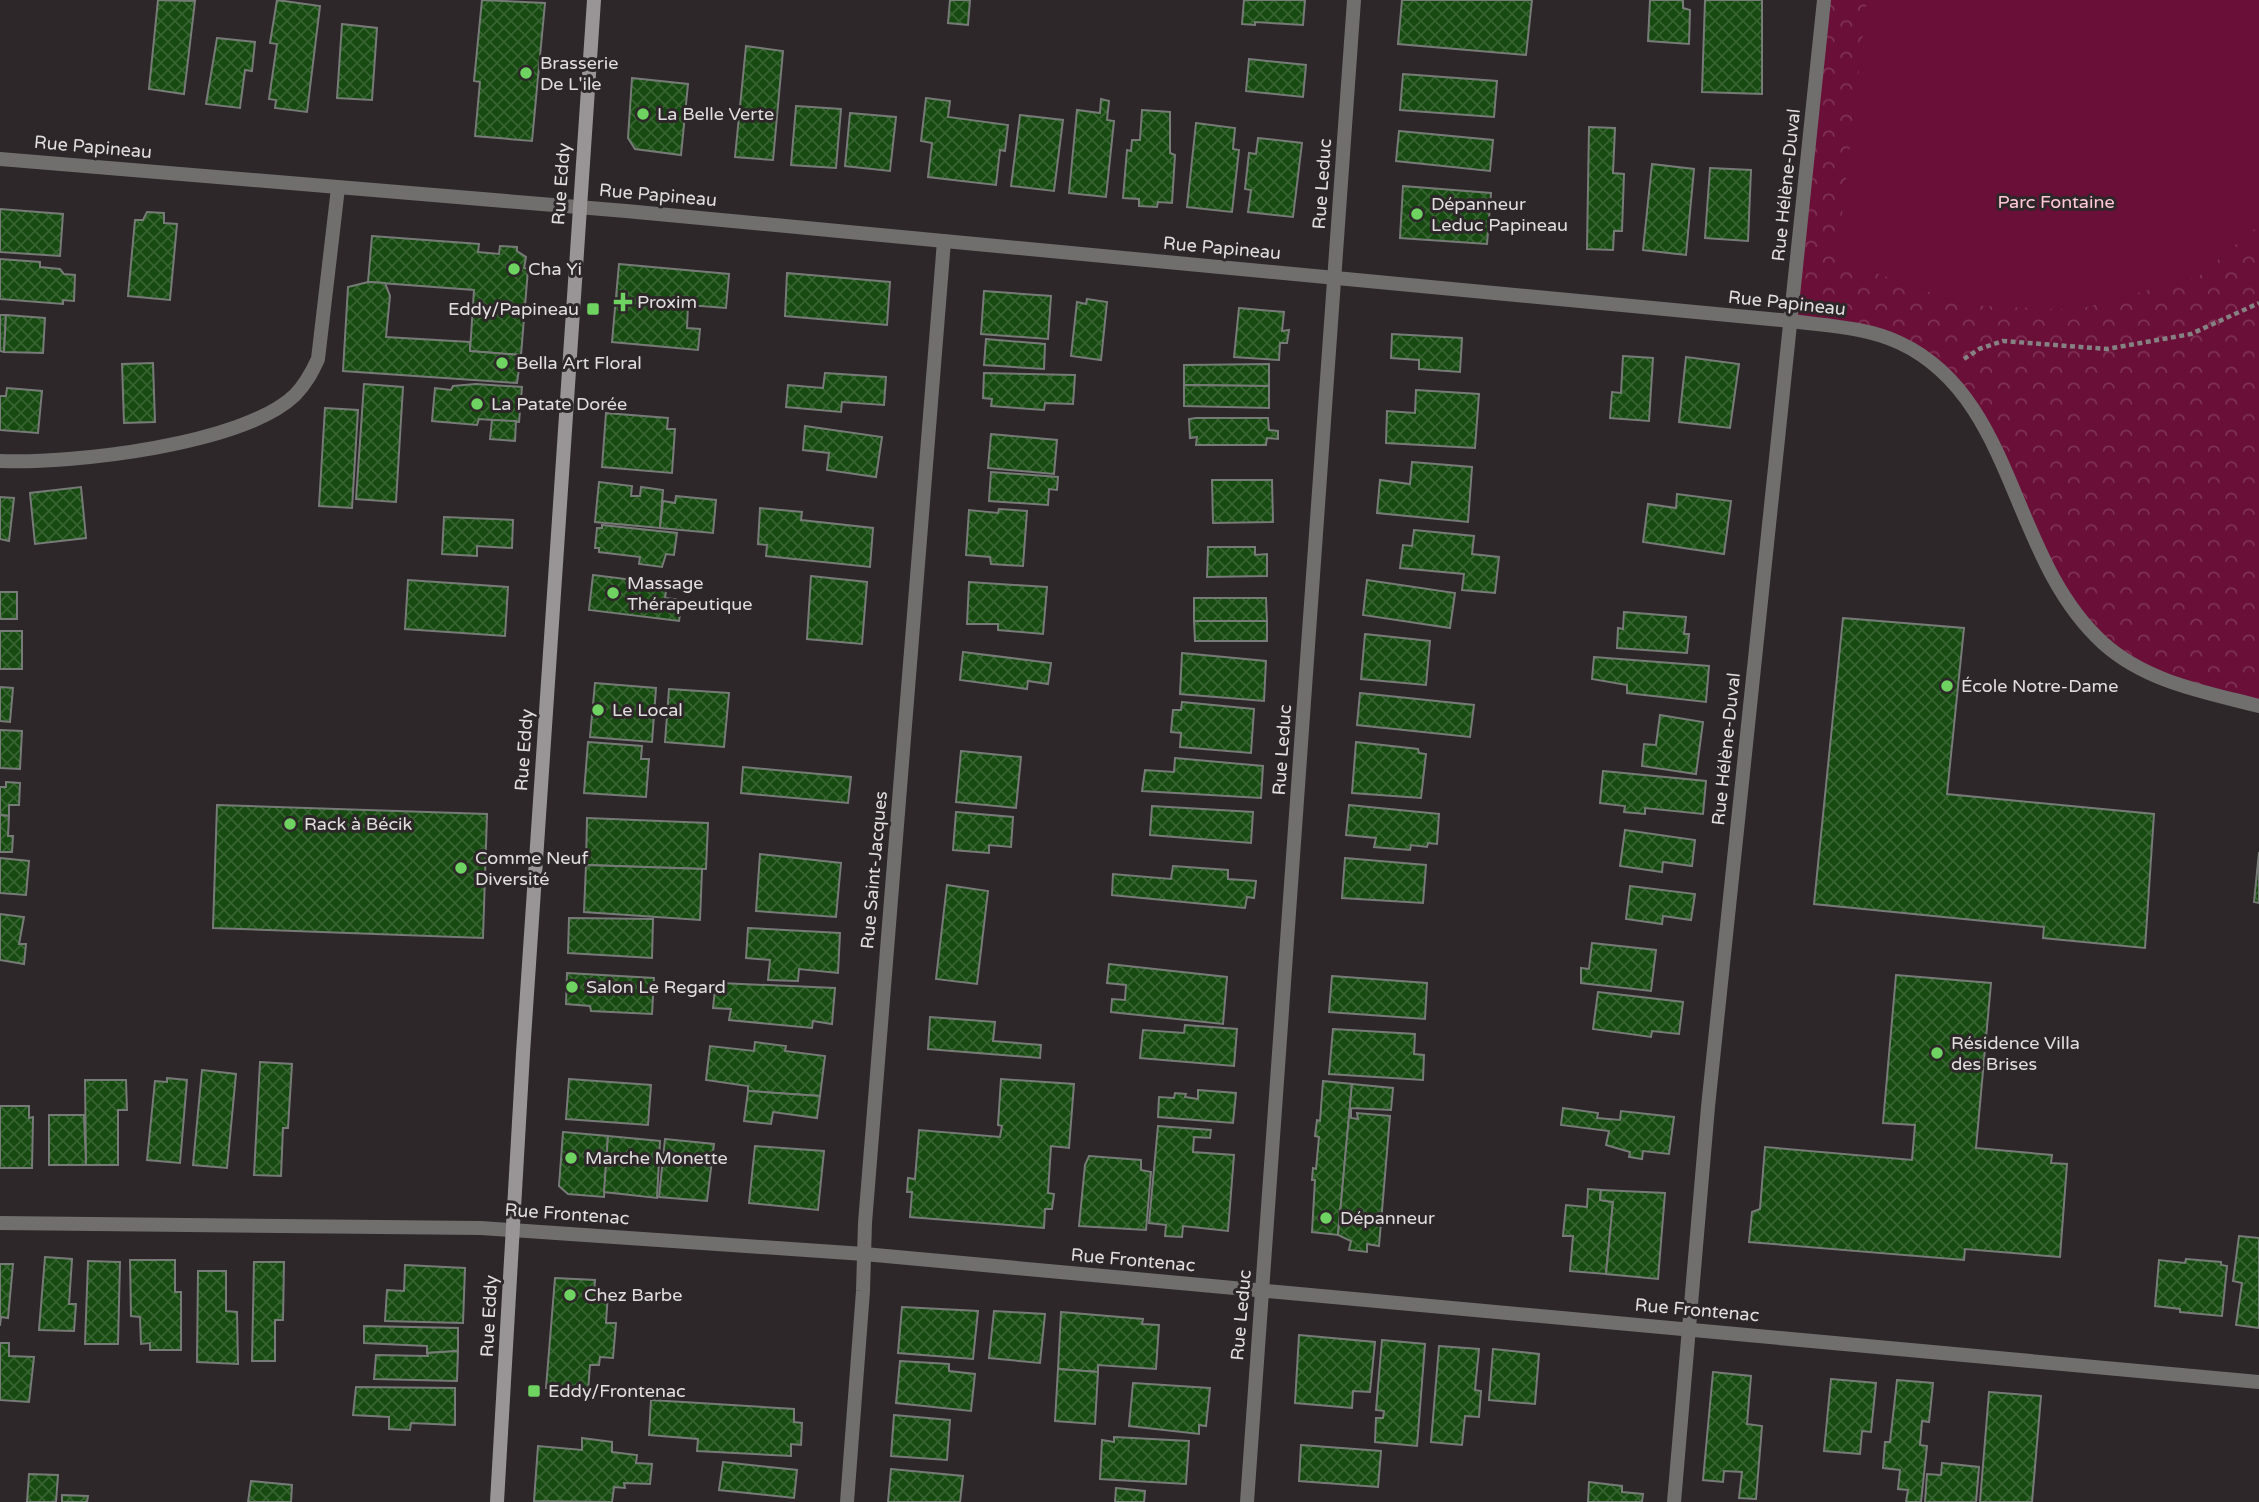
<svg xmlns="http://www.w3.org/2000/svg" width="2259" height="1502" font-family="'Varela Round',sans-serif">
<defs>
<pattern id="forest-crowns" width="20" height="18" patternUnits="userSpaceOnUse" patternTransform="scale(1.75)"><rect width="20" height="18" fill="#6a0f38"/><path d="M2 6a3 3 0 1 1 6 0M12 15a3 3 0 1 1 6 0" fill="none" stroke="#7f3254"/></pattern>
<pattern id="building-cross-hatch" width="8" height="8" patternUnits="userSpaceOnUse" patternTransform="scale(1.75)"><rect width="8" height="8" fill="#174a10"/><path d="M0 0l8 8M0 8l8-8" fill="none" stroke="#386432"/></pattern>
</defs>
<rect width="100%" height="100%" fill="#2d2729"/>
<path fill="url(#forest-crowns)" d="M1824,0h435v706l-126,-41 -55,-49 -121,-232 -60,-42 -106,-21z"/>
<path fill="#6a0f38" d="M1867,0h392v225l-60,51 -123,34 -111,-5 -128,-46z"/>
<g fill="url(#building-cross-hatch)" stroke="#777b77" stroke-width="2">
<path d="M158,0l37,1 -11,93 -35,-5z"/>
<path d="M277,0l43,6 -13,106 -32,-4 1,-8 -7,-1 8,-55 -7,-1z"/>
<path d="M482,0l63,3 -13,138 -57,-5 5,-54 -6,-1z"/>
<path d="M950,0h20l-2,25 -20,-2z"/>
<path d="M1244,0h61l-2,25 -48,-3v3l-13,-1z"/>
<path d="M1402,0h130l-6,55 -128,-11z"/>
<path d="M1650,0h33v8l7,2 -1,34 -41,-3z"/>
<path d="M1705,0h57v94l-60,-2z"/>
<path d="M342,24l35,4 -5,72 -35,-2z"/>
<path d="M217,38l38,4 -3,29 -7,-1 -5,38 -34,-4z"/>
<path d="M746,46l37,5 -10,109 -38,-3z"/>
<path d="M1249,59l57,6 -3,32 -57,-6z"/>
<path d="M1403,74l94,7 -3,36 -94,-7z"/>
<path d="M632,78l56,6 -7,71 -46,-6 -7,-11z"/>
<path d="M926,98l24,3 -2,16 60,8 -3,26 -5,-1 -4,35 -68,-8 4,-34 -11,-2z"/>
<path d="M1101,99l8,2 -2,19 7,1 -8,76 -37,-4 8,-83 23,3z"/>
<path d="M796,106l45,3 -5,59 -45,-3z"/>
<path d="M1142,110l28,2v41l5,2 -3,48 -14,-1 -1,5 -18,-1v-7l-16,-1 4,-48 4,1 1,-11h8z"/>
<path d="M850,113l46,4 -6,54 -45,-5z"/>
<path d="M1020,115l43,5 -9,71 -43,-5z"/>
<path d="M1196,123l39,5 -2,21 6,1 -7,62 -45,-5z"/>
<path d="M1589,127l26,1 -2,45 11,1 -2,57h-8l-1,19 -26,-1z"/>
<path d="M1399,131l94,9 -3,31 -94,-10z"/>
<path d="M1258,138l44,5 -9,74 -45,-5 3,-22 -6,-1 4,-36 7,1z"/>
<path d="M1652,164l42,5 -8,86 -43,-5z"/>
<path d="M1710,168l41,2 -3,71 -43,-3z"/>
<path d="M1403,186l88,7 -4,51 -87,-6z"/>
<path d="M0,209l63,5 -3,42 -60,-4z"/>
<path d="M147,212l17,1v10l13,1 -7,76 -42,-4 7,-76h8z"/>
<path d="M372,236l107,8 -1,8 21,2 1,-8 17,1v4l9,6 -2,11 4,1 -7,86 -51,-4 4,-61 -106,-8z"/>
<path d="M0,259l40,3v5l20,2 4,5 11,1 -1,26 -11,-1v4l-63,-5z"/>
<path d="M619,264l110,10 -3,34 -38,-3 -1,23 13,1 -2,21 -86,-8z"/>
<path d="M787,273l103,9 -3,43 -102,-9z"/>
<path d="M368,282l17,1 5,13 -4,41 84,5v9l51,4 -4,28 -174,-12 5,-84z"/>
<path d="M984,291l67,5 -3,43 -67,-5z"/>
<path d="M1087,299l20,3 -6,58 -30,-4 6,-54 9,2z"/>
<path d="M1239,308l45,4 -2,19 7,-1 -2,13h-7l-1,17 -45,-3z"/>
<path d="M0,315h6l-2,37 -4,-1z"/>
<path d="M6,315l39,3 -2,35 -39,-1z"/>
<path d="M1392,334l70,4 -2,34 -41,-3v-9l-28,-2z"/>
<path d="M986,339l59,5 -1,25 -60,-4z"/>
<path d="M1623,356l30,2 -4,63 -39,-3 2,-26 9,1z"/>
<path d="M1686,357l53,7 -9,64 -51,-6z"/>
<path d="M153,363l2,59 -31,1 -2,-59z"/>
<path d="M1269,364v22l-85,-1v-20z"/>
<path d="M825,373l61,4 -2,28 -42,-3 -1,10 -55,-5 2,-22 35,3z"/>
<path d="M984,373l91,2 -2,29 -28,-1 -1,7 -53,-4 1,-7 -9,-1z"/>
<path d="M364,384l39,3 -7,115 -40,-3z"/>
<path d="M476,384l46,3 -3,35 -40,-3 -2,6 -45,-4 3,-33 16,2 2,-4z"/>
<path d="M1184,385l85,1v22l-85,-2z"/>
<path d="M7,388l35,3 -4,42 -38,-3v-34h6z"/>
<path d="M1416,390l63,4 -4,54 -89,-5 1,-32 28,2z"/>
<path d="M325,408l33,2 -6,98 -33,-2z"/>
<path d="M606,413l62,5 -1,11h8l-3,44 -70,-6z"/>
<path d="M1196,418h72l1,12 9,1v8l-11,-1 -1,7h-70l1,-8 -7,1 -1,-19z"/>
<path d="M492,420l24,1 -1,20 -25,-2z"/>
<path d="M805,426l77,11 -6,40 -49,-7 2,-17 -26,-3z"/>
<path d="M991,434l66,6 -3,34 -66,-6z"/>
<path d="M1412,462l60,5 -4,55 -91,-9 3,-33 30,4z"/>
<path d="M991,472l67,5 -1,13 -8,-1 -1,16 -59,-4z"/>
<path d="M1212,480h60l1,42 -60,1z"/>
<path d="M599,482l33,4 -1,10h9l1,-9 22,3 -3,38 -65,-6z"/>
<path d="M81,487l5,51 -51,6 -5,-51z"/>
<path d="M1677,494l54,7 -7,53 -81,-12 5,-38 28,4z"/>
<path d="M676,496l40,4 -3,33 -53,-5 3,-27 12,2z"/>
<path d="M0,497l14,1 -5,43 -9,-2z"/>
<path d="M760,508l42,4 -1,8 72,8 -3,39 -104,-11 1,-11 -9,-1z"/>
<path d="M999,509l28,2 -4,55 -32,-2 -1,-7 -24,-2 3,-45 29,3z"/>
<path d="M444,517l69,3 -1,28 -35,-2v10l-35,-2z"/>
<path d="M602,525l75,8 -3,22 -8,-1 -4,13 -23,-3 1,-7 -41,-5v-4h-4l2,-20h5z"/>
<path d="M1414,530l60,6 -2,18 27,3 -4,36 -33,-3 2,-16 -64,-6 3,-23 9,1z"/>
<path d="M1208,547h47v8l12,-1v22l-60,1z"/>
<path d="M593,575l74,9 -2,14 17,2 -3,21 -90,-11z"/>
<path d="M811,576l56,6 -5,62 -55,-5z"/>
<path d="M408,580l100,7 -3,49 -100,-7z"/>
<path d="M1367,580l88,13 -5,35 -87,-13z"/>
<path d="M969,582l78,5 -4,47 -45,-4v-6h-31z"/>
<rect x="0" y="592" width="17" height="27"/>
<path d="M1194,598h72l1,23h-73z"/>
<path d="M1624,612l62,5 -2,17h5l-2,19 -70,-5 1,-20 5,1z"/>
<path d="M1843,618l121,10 -17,166 207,20 -9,134 -102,-10 1,-11 -230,-23z"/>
<path d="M1194,621h73v20h-72z"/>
<rect x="0" y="631" width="22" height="38"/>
<path d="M1365,634l65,7 -4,44 -65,-6z"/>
<path d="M963,652l88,11 -3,21 -20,-3 -1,8 -67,-9z"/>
<path d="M1182,653l84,8 -2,40 -84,-7z"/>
<path d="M1594,657l115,9 -3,36 -79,-9v-8l-35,-6z"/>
<path d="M595,683l61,5 -4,54 -62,-5z"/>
<path d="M0,687l13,1 -3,34 -10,-1z"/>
<path d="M669,689l60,4 -5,54 -59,-5z"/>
<path d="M1360,693l114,12 -4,32 -113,-12z"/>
<path d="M1182,702l72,7 -3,44 -71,-6 1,-14 -10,-1 2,-22h8z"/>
<path d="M1660,715l43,7 -7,52 -54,-8 2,-22 12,1z"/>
<path d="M0,730l22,1 -2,38 -20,-1z"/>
<path d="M588,742l54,4 -1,13h8l-3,38 -62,-4z"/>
<path d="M1356,742l62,7 1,4 7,1 -5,44 -69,-5z"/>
<path d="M961,751l60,6 -5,51 -60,-6z"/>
<path d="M1175,758l88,8 -2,32 -119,-7 3,-21 29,2z"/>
<path d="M743,767l108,10 -3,26 -107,-10z"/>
<path d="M1603,771l103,10 -3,33 -58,-6v6l-21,-2 1,-6 -25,-3z"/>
<path d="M6,782l14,1 -1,22h-10v11l-9,-1v-28h6z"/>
<path d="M217,805l270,9 -4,124 -270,-10z"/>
<path d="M1349,805l90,9 -2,30 -9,-1 -1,4 -16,-2 -1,5 -36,-3 2,-9 -30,-3z"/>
<path d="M1152,806l101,6 -2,31 -101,-8z"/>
<path d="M956,812l57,5 -2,30 -22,-2v8l-36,-3z"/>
<path d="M0,815l9,1 -1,20h5l-1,16h-12z"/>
<path d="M587,818l121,5 -2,46 -120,-4z"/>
<path d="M1625,830l70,10 -3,26 -29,-4 -1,10 -42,-6z"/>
<path d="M2259,852v51l-5,-1z"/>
<path d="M760,854l81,9 -5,54 -80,-6z"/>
<path d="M0,858l29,3 -3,34 -26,-2z"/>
<path d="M1345,858l81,7 -3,38 -81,-5z"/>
<path d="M586,865l116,4 -2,51 -116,-8z"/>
<path d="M1173,866l55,4v9l28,2 -2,17 -7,-1 -2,11 -133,-13 1,-21 58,5z"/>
<path d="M947,885l41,6 -11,93 -41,-5z"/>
<path d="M1630,886l65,8 -4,26 -28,-4 -1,8 -36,-5z"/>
<path d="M0,914l24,3 -5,27h7l-2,20 -24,-4z"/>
<path d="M569,918l84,1 -1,39 -84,-5z"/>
<path d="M748,928l92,5 -2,40 -39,-4 -1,12 -30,-1 2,-20 -24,-2z"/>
<path d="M1592,943l64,7 -5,41 -70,-8v-15l8,1z"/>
<path d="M1109,964l118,13 -4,47 -112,-12 1,-13 13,1 1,-15 -19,-2z"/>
<path d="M567,973l87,5 -2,36 -61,-3 -1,-5 -24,-2z"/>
<path d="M1896,975l95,8 -15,165 76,7 -1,8 16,1 -7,93 -95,-8 -1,11 -215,-18 3,-30 8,-3 5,-62 147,13 3,-35 -32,-2z"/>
<path d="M1332,976l95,7 -2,36 -96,-7z"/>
<path d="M720,983l115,5 -3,36 -19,-3 -1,7 -83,-8 2,-11 -18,-1 2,-18h4z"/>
<path d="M1598,992l85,10 -4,32 -27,-3 -1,6 -58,-8z"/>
<path d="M930,1017l65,5 -2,19 48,4 -1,13 -112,-9z"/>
<path d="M1185,1025l52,4 -3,37 -94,-8 3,-28 41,3z"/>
<path d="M1333,1029l82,5 -1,20 10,1 -1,25 -94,-6z"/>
<path d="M755,1042l31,4 -1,5 40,5 -5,40 -72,-5v-5l-42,-6 4,-34 44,5z"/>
<path d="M260,1062l32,2 -4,64h-5l-2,48 -27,-1z"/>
<path d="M202,1070l34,4 -9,94 -34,-3z"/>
<path d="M167,1078l20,2 -7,83 -33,-3 8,-79 12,1z"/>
<path d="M569,1079l82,6 -3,40 -82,-6z"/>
<path d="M1001,1079l73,5 -5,64 -18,-2 -3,47 6,1 -2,15h-7l-1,19 -134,-11 2,-25h-5l1,-14 7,1 4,-49 81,7 2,-11 -4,-1z"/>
<path d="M85,1080h41l1,30h-9v55h-32z"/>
<path d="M1323,1081l29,3 -14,151 -26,-3 3,-52h-3l1,-12 3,1 3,-32 -4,-1 2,-16 3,1z"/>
<path d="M1352,1084l41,4 -2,22 -40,-2v10l7,1 -1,-6 33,3 -11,130 -12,-2v8l-18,-2 2,-9 -13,-6z"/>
<path d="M1198,1090l38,3 -3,30 -75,-6 1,-20 15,1 1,-5 11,1 -1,3 13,2z"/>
<path d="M748,1091l72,5 -3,22 -44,-6 -2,12 -27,-3z"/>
<path d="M0,1106h29v12l4,-1 -1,51h-32z"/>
<path d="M1563,1108l35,5 -1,5 23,2 1,-9 53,6 -5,37 -26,-3 -1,8 -13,-2 1,-5 -24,-7 3,-14 -48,-6z"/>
<path d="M49,1115h35l2,50h-37z"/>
<path d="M1158,1126l53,4 -1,8 -16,-1 -1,15 41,3 -6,76 -45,-5 -1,11 -17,-1 1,-11 -17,-2z"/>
<path d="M563,1132l45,4 -4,61 -36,-3 -9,-8z"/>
<path d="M608,1136l52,5 -3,57 -53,-6z"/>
<path d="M665,1139l49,5 -7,57 -48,-4z"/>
<path d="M755,1146l69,5 -6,59 -69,-7z"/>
<path d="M1089,1156l52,4v10l10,2 -5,58 -67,-4 6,-61z"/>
<path d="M1588,1189l13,1 -1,10 13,2 -7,72 -36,-3 3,-35h-10l3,-31 21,2z"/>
<path d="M1601,1190l64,3 -7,86 -52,-5 7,-72 -13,-2z"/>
<path d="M2239,1236l20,2v90l-23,-3 6,-42 -9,-2z"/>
<path d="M45,1257l27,2 -3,45h7l-2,27 -35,-1z"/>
<path d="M2186,1259l35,3v3l6,1 -5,50 -42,-4v-3l-25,-3 4,-46 26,3z"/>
<path d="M130,1260h45v32h6v58h-31v-7l-9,1 -1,-27 -9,-1z"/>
<path d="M88,1261l32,1 -2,82h-33z"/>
<path d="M254,1262h30l-1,58h-8v41h-23z"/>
<path d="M0,1264h13l-5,54 -7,-1 -1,9z"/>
<path d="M405,1265l60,3 -2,55 -78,-2 2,-31 17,1z"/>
<path d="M198,1271h28v40l11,1 1,52 -41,-2z"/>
<path d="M555,1278l40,2 -1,12 14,1 -2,30h10l-3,35 -13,-1 -1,8h-9l-2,26 -42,-3z"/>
<path d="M902,1307l76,4 -5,48 -75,-6z"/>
<path d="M994,1311l51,3 -5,49 -51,-5z"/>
<path d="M1061,1312l82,7 -1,5 17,1 -3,44 -58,-4v7l-40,-3z"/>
<path d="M364,1326l94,2v23l-31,2v-7l-63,-3z"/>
<path d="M1299,1335l76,7 -5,50 -17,-1 -1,17 -57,-5z"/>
<path d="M1382,1340l43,4 -8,102 -42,-4 1,-24h7l1,-7 -8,-1z"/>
<path d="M0,1343h9v13l25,1 -5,45 -29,-2z"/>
<path d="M1439,1346l40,3 -4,41 6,1 -2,26 -14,-1 -3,29 -31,-3z"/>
<path d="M1493,1349l46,5 -4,50 -46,-4z"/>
<path d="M458,1351l-1,30 -83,-2 2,-24 52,1 -1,-3z"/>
<path d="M900,1361l49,3v7l26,3 -4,37 -75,-8z"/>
<path d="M1058,1369l40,3 -3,52 -40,-3z"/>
<path d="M1713,1372l38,4 -4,48 15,2 -6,73 -17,-1 3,-26 -18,-1 -1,11 -20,-2z"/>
<path d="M1831,1379l45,4 -5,49 -9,-1 -2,23 -36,-3z"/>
<path d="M1897,1380l36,3 -4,39 -7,-1 -2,24 7,1 -6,56h-15l2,-12 -10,-1 2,-19 -17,-2 2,-26h5z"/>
<path d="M1133,1383l77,5 -4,38 -7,-1v9l-70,-8z"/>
<path d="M356,1387l99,1v37l-44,-2 -1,7 -21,-1v-12l-36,-2z"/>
<path d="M1989,1392l52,4 -9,106h-52z"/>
<path d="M651,1400l143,9v13l8,1 -1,22 -10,-1v12l-94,-5 1,-12 -49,-4z"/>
<path d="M894,1415l56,5 -3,40 -56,-4z"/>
<path d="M1114,1437l75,4 -3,43 -86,-5 2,-39 12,2z"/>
<path d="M582,1438l30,4v10l25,3 -1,8 16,1 -2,20 -26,-1 1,5 -11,-1 -2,15 -78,-1 4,-55 44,4z"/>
<path d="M1301,1445l80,6 -3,36 -79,-6z"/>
<path d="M723,1462l74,8 -3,28 -75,-8z"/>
<path d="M1942,1463l37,4 -3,35h-51l2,-28 14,1z"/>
<path d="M891,1469l72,7 -3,26h-72z"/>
<path d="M29,1474l29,1 -2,27h-29z"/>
<path d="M251,1481l41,4 -1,17h-43z"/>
<path d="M1589,1482l33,4v6l21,2 -1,8h-54z"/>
<path d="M1116,1488l29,3 -1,11h-29z"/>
<path d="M62,1495l26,1 -1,6h-25z"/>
</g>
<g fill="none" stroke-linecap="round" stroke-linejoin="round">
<path stroke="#868183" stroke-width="4.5" stroke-dasharray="5 3.5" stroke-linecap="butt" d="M1964,359l15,-10 24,-8 104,8 84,-15 68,-31"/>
<g stroke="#716e6e" stroke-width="14">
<path d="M0,159l626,52 1165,110c36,5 75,6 109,22 117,55 109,215 203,300 43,39 102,49 156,63"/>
<path d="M0,461c71,3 243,-16 295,-66 11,-11 17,-23 23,-36l20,-171"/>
<path d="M0,1223l481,5 383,26 1395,128"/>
<path d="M847,1502l16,-211 2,-68 79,-982"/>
<path d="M1247,1502l107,-1502"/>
<path d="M1674,1502l34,-395 116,-1107"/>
</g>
<path stroke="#999496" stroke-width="14" d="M497,1502l26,-449 71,-1053"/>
</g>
<g fill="#6ed360" stroke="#2d2729" stroke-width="2.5">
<circle cx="526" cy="73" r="7"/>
<circle cx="643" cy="114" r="7"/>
<circle cx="1417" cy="214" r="7"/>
<circle cx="514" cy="269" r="7"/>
<path d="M619.5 291.5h7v7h7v7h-7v7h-7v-7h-7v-7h7z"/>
<rect x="586" y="302" width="14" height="14" rx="3.5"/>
<circle cx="502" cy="363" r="7"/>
<circle cx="477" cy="404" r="7"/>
<circle cx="613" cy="593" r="7"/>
<circle cx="1947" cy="686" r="7"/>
<circle cx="598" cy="710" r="7"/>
<circle cx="290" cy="824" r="7"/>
<circle cx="461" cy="868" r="7"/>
<circle cx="572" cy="987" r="7"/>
<circle cx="1937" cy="1053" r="7"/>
<circle cx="571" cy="1158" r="7"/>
<circle cx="1326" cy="1218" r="7"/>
<circle cx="570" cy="1295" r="7"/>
<rect x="527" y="1384" width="14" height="14" rx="3.5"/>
</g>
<g text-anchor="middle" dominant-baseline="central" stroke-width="6" stroke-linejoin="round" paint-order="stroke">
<g font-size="18" fill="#e2dedf" stroke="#2d2729" text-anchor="start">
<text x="540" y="63">Brasserie<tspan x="540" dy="21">De L'ile</tspan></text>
<text x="657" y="114">La Belle Verte</text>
<text x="1431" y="204">Dépanneur<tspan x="1431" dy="21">Leduc Papineau</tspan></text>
<text x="528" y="269">Cha Yi</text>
<text x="637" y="302">Proxim</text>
<text x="579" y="309" text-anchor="end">Eddy/Papineau</text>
<text x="516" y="363">Bella Art Floral</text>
<text x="491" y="404">La Patate Dorée</text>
<text x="627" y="583">Massage<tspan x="627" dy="21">Thérapeutique</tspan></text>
<text x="1961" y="686">École Notre-Dame</text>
<text x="612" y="710">Le Local</text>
<text x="304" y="824">Rack à Bécik</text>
<text x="475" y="858">Comme Neuf<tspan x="475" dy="21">Diversité</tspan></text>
<text x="586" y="987">Salon Le Regard</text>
<text x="1951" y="1043">Résidence Villa<tspan x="1951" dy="21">des Brises</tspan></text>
<text x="585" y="1158">Marche Monette</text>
<text x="1340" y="1218">Dépanneur</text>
<text x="584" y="1295">Chez Barbe</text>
<text x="548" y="1391">Eddy/Frontenac</text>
</g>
<g font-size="18" fill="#e2dedf" stroke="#2d2729">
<text transform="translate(93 147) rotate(5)">Rue Papineau</text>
<text transform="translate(561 184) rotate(-86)">Rue Eddy</text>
<text transform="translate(1322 184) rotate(-86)">Rue Leduc</text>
<text transform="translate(1786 185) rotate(-84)">Rue Hélène-Duval</text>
<text transform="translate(658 195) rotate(5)">Rue Papineau</text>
<text transform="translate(1222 248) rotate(5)">Rue Papineau</text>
<text transform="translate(1787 303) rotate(6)">Rue Papineau</text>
<text transform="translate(1726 749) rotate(-84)">Rue Hélène-Duval</text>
<text transform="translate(524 750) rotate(-86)">Rue Eddy</text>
<text transform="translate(1282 750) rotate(-86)">Rue Leduc</text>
<text transform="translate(874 870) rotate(-85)">Rue Saint-Jacques</text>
<text transform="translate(567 1214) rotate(4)">Rue Frontenac</text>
<text transform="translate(1133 1260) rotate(5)">Rue Frontenac</text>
<text transform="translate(1697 1310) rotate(5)">Rue Frontenac</text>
<text transform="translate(1241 1315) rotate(-85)">Rue Leduc</text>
<text transform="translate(489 1316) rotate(-87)">Rue Eddy</text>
</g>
<g font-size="18" fill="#ffc9d8" stroke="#2d2729">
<text x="2056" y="202">Parc Fontaine</text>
</g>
</g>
</svg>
